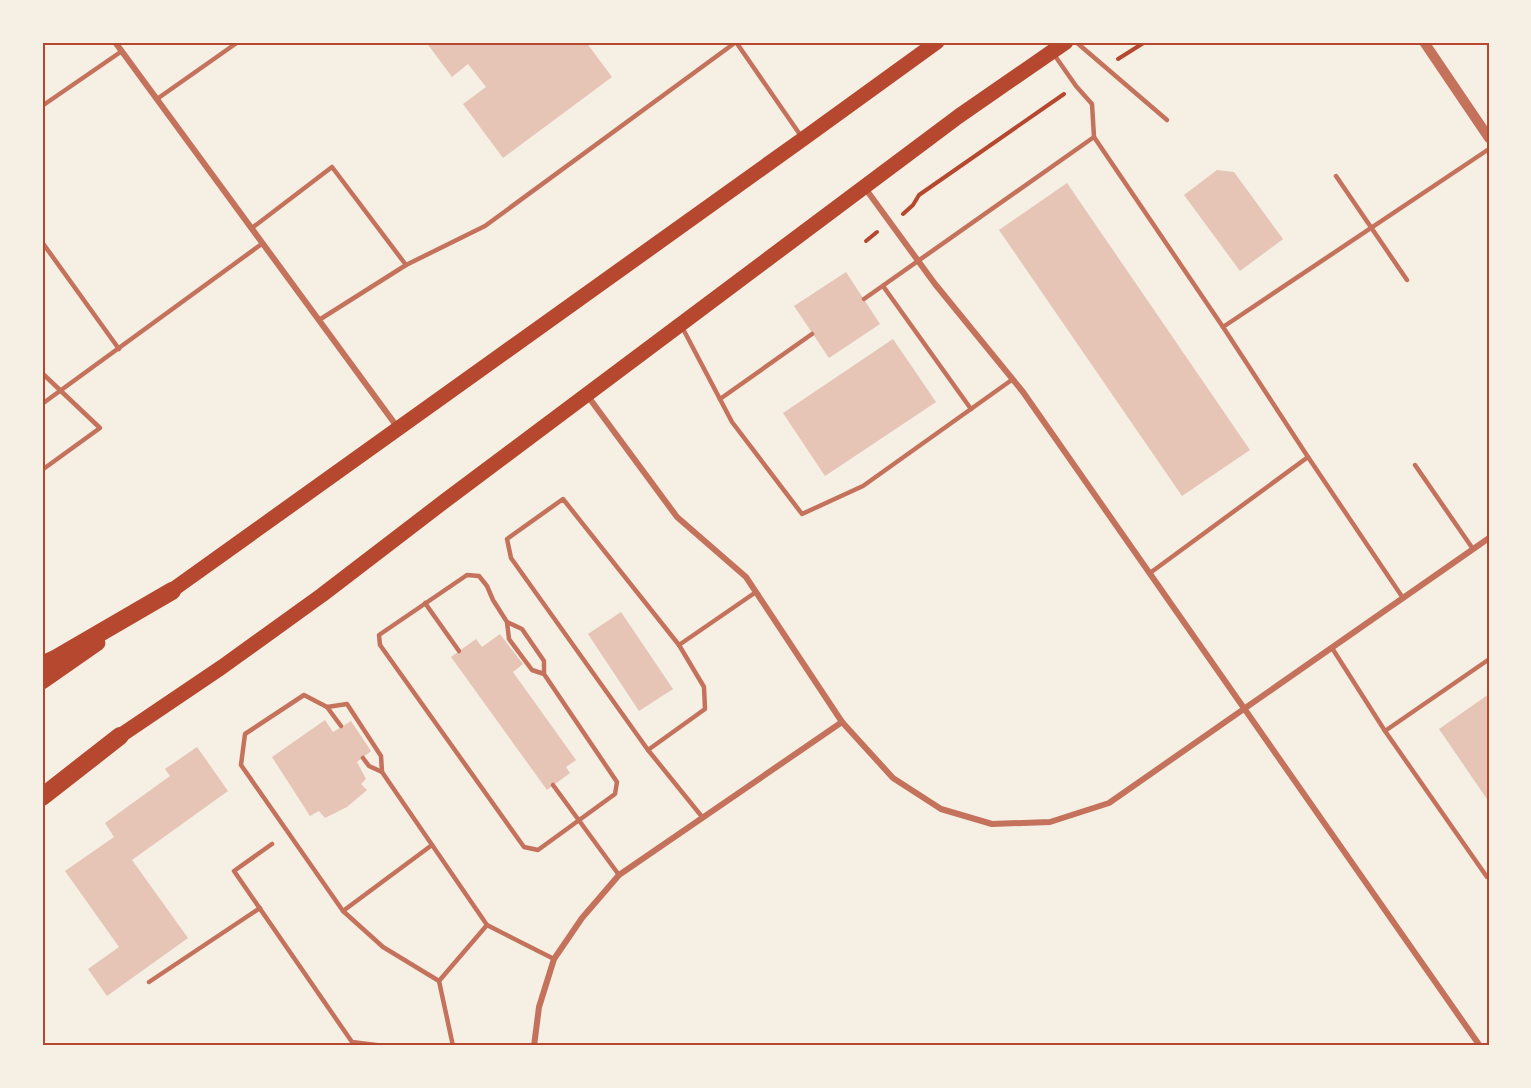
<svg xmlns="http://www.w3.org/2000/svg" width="1531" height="1088" font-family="Barlow,sans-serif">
<rect width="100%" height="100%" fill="#f6efe4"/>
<g fill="#e6c5b7">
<path d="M426,42h160l26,35 -109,81 -40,-54 23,-17 -18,-23 -16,13z"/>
<path d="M1217,170l17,2 49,67 -43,32 -56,-76z"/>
<path d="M1067,183l183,267 -68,46 -183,-266z"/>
<path d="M846,272l34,52 -51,34 -35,-52z"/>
<path d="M893,339l43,63 -111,74 -42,-63z"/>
<path d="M621,612l52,77 -34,22 -51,-77z"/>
<path d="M500,634l23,30 -10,8 63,88 -10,7 4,6 -23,17 -96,-133 25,-18 6,8z"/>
<path d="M1489,694v108l-50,-73z"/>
<path d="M325,720l8,12 18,-11 20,30 -14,11 9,17 -5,5 6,6 -20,17 -22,11 -6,-7 -9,5 -38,-59z"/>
<path d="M197,747l31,44 -96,69 56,78 -81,58 -19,-27 31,-22 -54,-76 49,-34 -9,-14 65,-47 -5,-7z"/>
</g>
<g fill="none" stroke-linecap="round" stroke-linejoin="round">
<g stroke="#b5482f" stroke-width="4">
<path d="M1118,59l27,-17"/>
<path d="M903,214l10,-9 6,-10 145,-101"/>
<path d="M866,241l11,-9"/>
</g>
<g stroke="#c5725c" stroke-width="4.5">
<path d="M736,42l65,94"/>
<path d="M1076,42l91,78"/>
<path d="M1053,53l23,33 16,18 2,33 129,190 85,130 -158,116"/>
<path d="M157,99l81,-57"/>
<path d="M42,106l80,-55"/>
<path d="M1336,176l71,104"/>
<path d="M252,228l80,-61 74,98 -87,55"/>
<path d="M42,242l77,107"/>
<path d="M406,265l79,-39 251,-184"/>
<path d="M883,286l88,123"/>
<path d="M864,299l230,-162"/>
<path d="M682,327l50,95 70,92 61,-28 150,-107"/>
<path d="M1223,327l266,-178"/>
<path d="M42,373l58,55 -58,42"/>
<path d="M720,399l92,-65"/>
<path d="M42,404l221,-161"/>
<path d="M1308,457l95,141"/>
<path d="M1415,465l58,84"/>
<path d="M425,603l34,48"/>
<path d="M507,622l15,7 22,32v13l73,108 -2,12 -77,56 -14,-3 -144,-202 -1,-10 88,-60 12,1 8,10 6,14 14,22 2,17 23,31 12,4"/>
<path d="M1332,648l53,83 102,146 2,-1"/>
<path d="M327,707l20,-3 34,52 1,16"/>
<path d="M341,726l-14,-19 -23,-12 -59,39 -4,31 102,146 40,36 56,34 48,-56"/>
<path d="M1385,731l103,-71"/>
<path d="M648,750l57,-41 -1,-22 -25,-42"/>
<path d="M363,758l6,8 13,6 105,153 67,34"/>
<path d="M553,785l66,90"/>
<path d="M703,818l-55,-68 -137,-192 -4,-19 56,-40 116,146 77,-53"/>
<path d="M272,844l-38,27 118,171 32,4"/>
<path d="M343,911l89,-66"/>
<path d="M439,981l14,65"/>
<path d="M149,982l111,-74"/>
</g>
<g stroke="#c5725c" stroke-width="6">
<path d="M115,42l283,386"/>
<path d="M865,188l70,96 88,108 457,654"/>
<path d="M587,395l90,122 69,60 96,145 51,56 48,31 51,15 58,-2 59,-19 380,-265"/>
<path d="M534,1046l5,-39 15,-48 28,-41 37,-43 223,-153"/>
</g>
<path stroke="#c5725c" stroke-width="10" d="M1424,42l65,96"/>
<g stroke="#b5482f" stroke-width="15">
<path d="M164,596l639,-457 134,-97"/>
<path d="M42,682l56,-39"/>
<path d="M111,742l111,-75 100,-72 124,-95 513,-384 107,-74"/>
</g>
<g stroke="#b5482f" stroke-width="18">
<path d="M42,665l13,-6 117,-68"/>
<path d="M42,797l78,-61"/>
</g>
</g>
<rect width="1531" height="1088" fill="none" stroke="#f6efe4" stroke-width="87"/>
<rect x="44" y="44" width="1444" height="1000" fill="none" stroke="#b5482f" stroke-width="2"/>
</svg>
